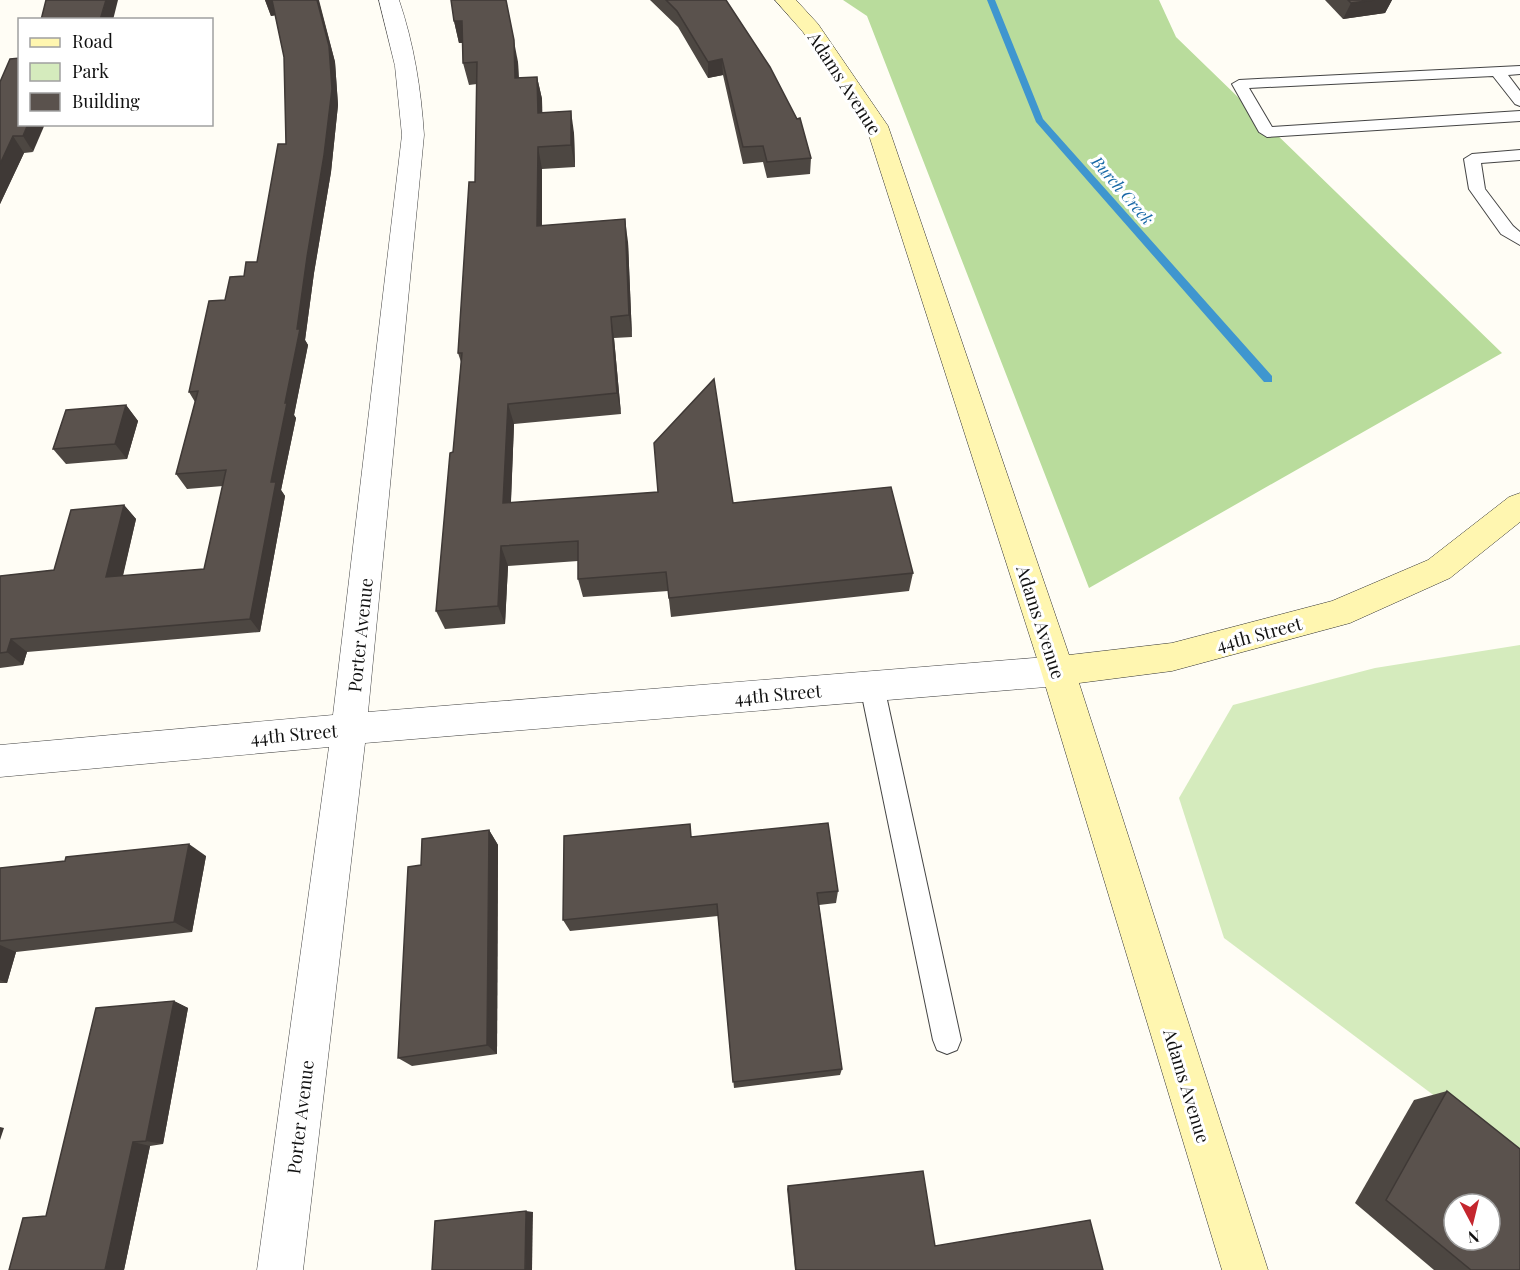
<svg xmlns="http://www.w3.org/2000/svg" width="1520" height="1270" font-family="'Playfair Display',serif">
<rect width="100%" height="100%" fill="#fffdf5"/>
<path fill="#d5ebbd" d="M1520,645v515l-296,-222 -45,-140 54,-93 142,-37z"/>
<path fill="#b9dc9c" d="M843,0h316l17,37 326,316 -413,235 -222,-572z"/>
<g fill="none" stroke-linecap="round" stroke-linejoin="round">
<path fill="#3f96cf" fill-rule="evenodd" d="M987,0h8l48,119 229,257v6h-8l-228,-260z"/>
<defs>
<g id="lane">
<path d="M1520,66v8l-12,1 12,16v15l-5,-2 -22,-28 -244,12 23,39 248,-16v10l-253,16 -8,-5 -27,-48 7,-4z"/>
<path d="M1520,150v10l-39,3 4,26 28,37 7,6v13l-19,-11 -32,-45 -5,-30 8,-5z"/>
<path d="M872,676l8,3 4,7 77,354 -4,10 -10,4 -10,-4 -4,-10 -73,-354 4,-7z"/>
</g>
<path id="street" d="M379,0h20c15,44 22,89 25,135l-56,577 690,-56 12,5 5,10 -5,10 -12,5 -693,57 -62,527h-46l72,-523 -329,30v-32l333,-30 69,-580 -7,-69z"/>
<path id="secondary" d="M775,0h21l22,24 70,102 181,529 103,-12 160,-42 96,-41 81,-63 11,-4v29l-70,56 -100,45 -178,48 -93,12 189,587h-46l-181,-599 -175,-545 -63,-94z"/>
</defs>
<use href="#lane" stroke="#444" stroke-width="2"/>
<use href="#street" stroke="#444" stroke-width="1"/>
<use href="#secondary" stroke="#333" stroke-width="1"/>
<use href="#lane" fill="#fff" fill-rule="evenodd"/>
<use href="#street" fill="#fff" fill-rule="evenodd"/>
<use href="#secondary" fill="#fff6b0" fill-rule="evenodd"/>
</g>
<g fill="#4d4742">
<path d="M265,0h54l16,62 3,43 -7,67 -17,101 -9,67 3,5 -14,70 2,3 -15,72 4,6 -25,136 -233,20 -4,13 -23,3v-92l54,-6 70,-65 12,14 -13,57 81,-7 19,-83 -36,3 -11,-15 19,-72 -6,-10 36,-92 19,-24 13,-14 29,-118 -2,-87 -9,-42 -4,1z"/>
<path d="M650,0h76l85,158 -1,16 -43,4 -4,-16 -20,2 -20,-89 -15,3 -30,-51z"/>
<path d="M1325,0h67l-7,13 -42,6z"/>
<path d="M454,21l64,41 1,16 18,-1 5,22v14l32,20 1,34 -33,2v56l86,17 4,95 -18,1 7,76 -107,10 -3,78 222,1 180,70 -4,18 -238,26 -3,-26 -85,6 -5,-18v-18l-70,5 -3,58 -60,5 -9,-18 17,-159 8,-90 -3,-9 17,-171 2,-98 -8,1 -6,-22v-20h-4z"/>
<path d="M0,82l33,70 -9,1 -24,51z"/>
<path d="M126,405l12,16 -11,38 -61,5 -13,-15z"/>
<path d="M489,830l9,15 -1,209 -85,12 -14,-8 23,-193z"/>
<path d="M692,837l146,54 -2,12 -17,2 23,164 -2,6 -106,13 -16,-172 -148,15 -7,-11z"/>
<path d="M206,856l-14,76 -176,20 -9,31h-7v-115z"/>
<path d="M174,1001l14,7 -25,136 -13,2 -26,124 -78,-54z"/>
<path d="M1447,1091l73,179h-86l-79,-67 59,-103z"/>
<path d="M788,1186l147,59 168,25h-308l-8,-81z"/>
</g>
<g fill="#3f3936">
<path d="M106,0h12l-5,20h-13z"/>
<path d="M265,0h7l5,15 -6,1z"/>
<path d="M317,0h2v2l16,60 3,43 -7,67 -17,101 -9,67 3,5 -14,70 2,3 -15,72 4,6 -25,136 -10,-13 21,-137 26,-153 10,-72z"/>
<path d="M506,0l12,62 1,39 -4,-23z"/>
<path d="M1374,0h18l-7,13 -42,6 8,-16z"/>
<path d="M454,21h8l5,21 -8,1z"/>
<path d="M722,59l1,16 -15,3v-16z"/>
<path d="M537,77l5,22 1,36 -5,-22z"/>
<path d="M571,111l3,22 1,34 -4,-22z"/>
<path d="M28,124h17l-12,28 -10,-16z"/>
<path d="M13,136l11,17 -24,51v-40z"/>
<path d="M538,147l4,22v79l-5,-22z"/>
<path d="M625,219l3,23 4,95 -3,-22z"/>
<path d="M611,317l3,21 7,76 -4,-21z"/>
<path d="M508,404l6,20 -4,99 -7,-20z"/>
<path d="M126,405l12,16 -11,38 -12,-15z"/>
<path d="M124,505l12,14 -17,72 -13,-14z"/>
<path d="M501,546l7,20 -3,58 -7,-18z"/>
<path d="M11,639l16,13 -4,13 -16,-13z"/>
<path d="M489,830l9,15 -1,209 -10,-9z"/>
<path d="M189,844l17,12 -14,76 -18,-10z"/>
<path d="M0,945l16,7 -9,31 -7,-3z"/>
<path d="M174,1001l14,7 -25,136 -17,-3z"/>
<path d="M0,1127l4,1 -4,12z"/>
<path d="M133,1142l17,4 -26,124h-19z"/>
<path d="M526,1211l7,1 -1,58h-7z"/>
</g>
<g fill="#5a524d" stroke="#3f3936" stroke-width="1.5" fill-rule="evenodd">
<path d="M46,0h60l-6,20h-59z"/>
<path d="M272,0h45l12,46 3,43 -8,66 -17,102 -10,72h3l-15,74h2l-16,79h5l-26,137 -239,20 -4,13 -7,1v-77l54,-6 17,-60 53,-5 -18,72 98,-8 22,-99 -50,4 22,-83 -9,1 20,-91 16,-1 5,-23 14,-1 2,-14h11l21,-118h8l-2,-87z"/>
<path d="M451,0h55l8,40 1,38 22,-1 1,36 33,-2v34l-33,2 -1,79 88,-7 4,96 -18,2 6,76 -109,11 -5,99 155,-11 -4,-49 60,-64 19,124 158,-16 22,86 -244,25 -3,-26 -88,7v-38l-77,5 -3,60 -62,5 14,-158 3,-1 9,-99h-4l11,-171h6l2,-120 -14,1 -1,-42h-8z"/>
<path d="M666,0h60l44,67 27,52 3,-1 11,40 -44,4 -4,-16 -20,1 -21,-88 -14,3 -31,-51z"/>
<path d="M1348,0h26l-23,3z"/>
<path d="M20,58v66h8l-5,12h-10l-13,28v-82l10,-23z"/>
<path d="M126,405l-11,39 -62,5 13,-39z"/>
<path d="M828,823l10,68 -21,2 25,176 -109,13 -16,-178 -154,16 1,-84 126,-12 1,13z"/>
<path d="M489,830l-2,215 -89,13 10,-191 13,-2 1,-26z"/>
<path d="M189,844l-15,78 -174,19v-73l65,-7 1,-4z"/>
<path d="M174,1001l-28,140 -13,1 -28,128h-96l14,-52 23,-2 50,-208z"/>
<path d="M1447,1091l73,58v121h-49l-85,-70zM1454,1204h36v36h-36z"/>
<path d="M923,1171l12,75 155,-26 13,50h-307l-8,-84z"/>
<path d="M526,1211l-1,59h-93l3,-49z"/>
</g>
<g text-anchor="middle" dominant-baseline="central" stroke-width="6" stroke-linejoin="round" paint-order="stroke">
<g font-size="16" font-style="italic" fill="#1768a6" stroke="#fff">
<text transform="translate(1123 190) rotate(49)">Burch Creek</text>
</g>
<g font-size="18" fill="#111" stroke="#fff">
<text transform="translate(845 83) rotate(57)">Adams Avenue</text>
<text transform="translate(1041 622) rotate(72)">Adams Avenue</text>
<text transform="translate(1259 634) rotate(-15)">44th Street</text>
<text transform="translate(360 635) rotate(-84)">Porter Avenue</text>
<text transform="translate(778 694) rotate(-5)">44th Street</text>
<text transform="translate(294 734) rotate(-5)">44th Street</text>
<text transform="translate(1187 1086) rotate(73)">Adams Avenue</text>
<text transform="translate(300 1117) rotate(-83)">Porter Avenue</text>
</g>
</g>
<rect x="18" y="18" width="195" height="108" fill="#ffffff" stroke="#a0a0a0" stroke-width="1.5"/>
<rect x="30" y="38" width="30" height="9" fill="#fff6b0" stroke="#a0a0a0" stroke-width="1.5"/>
<text x="72" y="48" font-size="18" fill="#111111">Road</text>
<rect x="30" y="63" width="30" height="18" fill="#d5ebbd" stroke="#a0a0a0" stroke-width="1.5"/>
<text x="72" y="78" font-size="18" fill="#111111">Park</text>
<rect x="30" y="93" width="30" height="18" fill="#5a524d" stroke="#a0a0a0" stroke-width="1.5"/>
<text x="72" y="108" font-size="18" fill="#111111">Building</text>
<g transform="translate(1472 1222) rotate(173)"><circle r="28" fill="#ffffff" stroke="#a0a0a0" stroke-width="1.5"/>
<path d="M0-4.5L10 22L0 15L-10 22Z" fill="#c4262e"/>
<text y="-9" font-size="16" font-weight="bold" text-anchor="middle" fill="#111111">N</text>
</g>
</svg>
